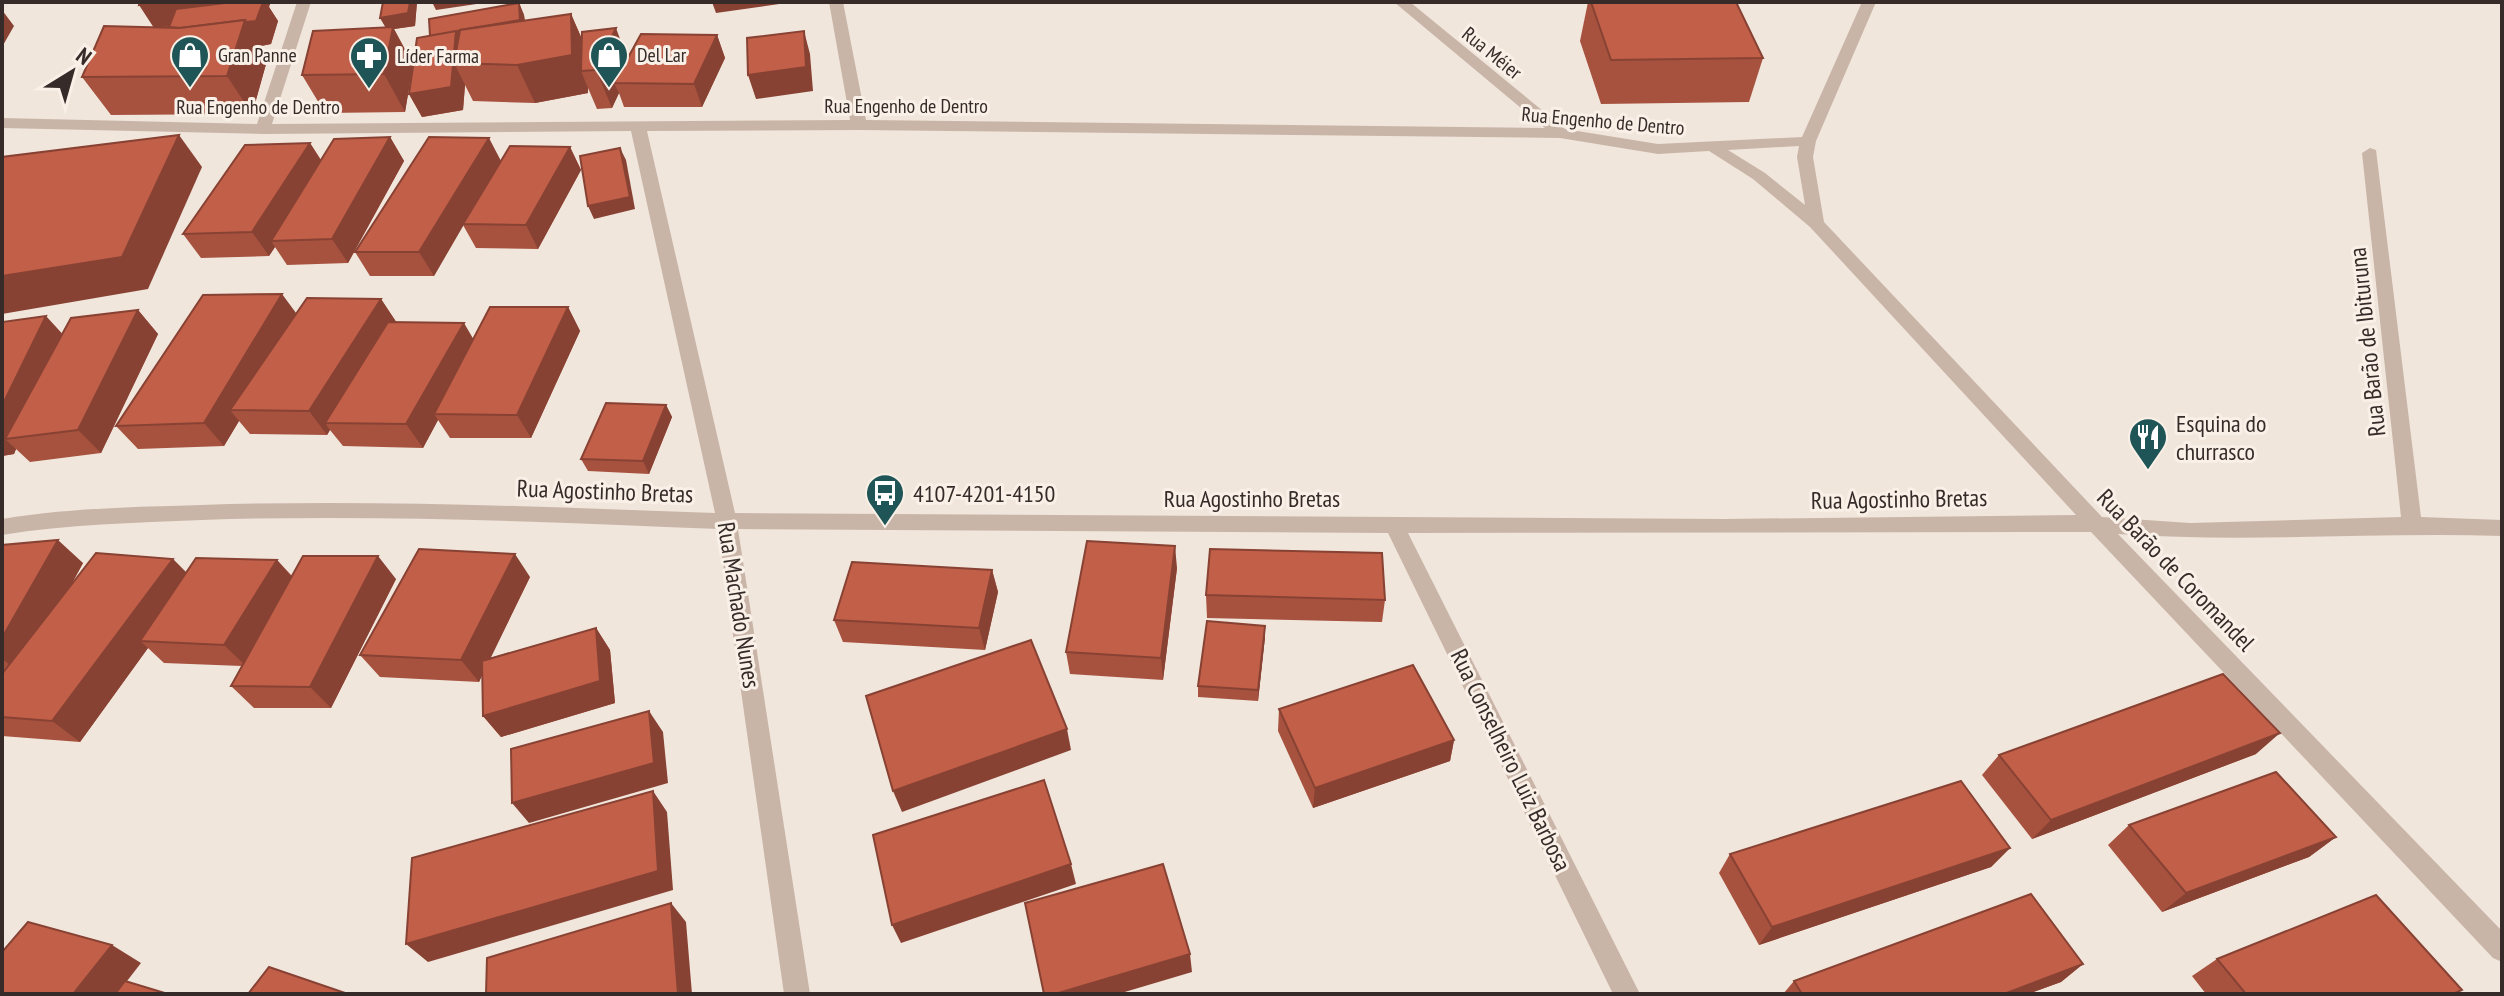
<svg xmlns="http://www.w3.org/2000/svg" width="2504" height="996" font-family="'PT Sans Narrow',sans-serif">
<rect width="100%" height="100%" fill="#f1e6dc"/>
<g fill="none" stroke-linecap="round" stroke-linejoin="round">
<path fill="#c9b5a8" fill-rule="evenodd" d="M297,2h14l-39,122 578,-4 -21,-118h14l23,118 679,8 -151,-126h16l155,127 93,15 144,-7 60,-135h14l-60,139 -3,16 11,65 278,295 88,6 211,-6 -39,-364 8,-5 6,2 45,367 81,3v16c-128,-4 -256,7 -384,-2l384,397v31l-9,-4 -402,-426 -683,1 232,461h-27l-225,-461 -650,-4 72,465h-26l-66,-465c-172,-7 -344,-15 -516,-9 -67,3 -134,4 -200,15v-16c66,-11 132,-12 199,-14 171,-6 343,2 514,8l-84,-382 -368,3 -261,-6v-10l255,6zM859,130l701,8 98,16 51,-3 44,28 57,48 266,288 -352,4 -989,-6 -88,-382zM1799,146l-2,11 8,48 -40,-32 -37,-23z"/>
</g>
<g fill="#a7523f">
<path d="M383,2h34l-2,24 -21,3 19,35 17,-28 89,-33 5,12 1,6 46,-7 11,25 46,20 89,-24 8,23 -23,49h-78l-5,-14 -7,15 -15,1 -9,-21v5l-53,10 -62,-2 -8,-16 -2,25 -41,7 -13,-23 2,-18 -6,36 -80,1 -23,-38 84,-47z"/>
<path d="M1588,2h148l27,56 -14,44 -148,2 -21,-63z"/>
<path d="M269,7l9,14 -7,23 -10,2 7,11 -16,57 -141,1 -29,-38 72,-50z"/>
<path d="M390,137l14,24 -56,102 -61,2 -12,-18 -6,9 -68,2 -18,-24 127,-91 11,17z"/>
<path d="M570,147l11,23 -43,79 -62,-1 -13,-23 -29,51h-64l-15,-24 146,-91z"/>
<path d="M381,299l15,23 77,17 95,-32 12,24 -49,107h-81l-12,-18 -15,28 -80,-2 -13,-16 -3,5 -77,-1 -11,-13 -15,25 -86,3 -22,-23 180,-112z"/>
<path d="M138,310l20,24 -57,119 -71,9 -14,-13 -2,5 -12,2v-134l60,12z"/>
<path d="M666,405l6,12 -23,57 -61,-3 -7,-12z"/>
<path d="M2,545l81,18 -14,26 208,-29 15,16 104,3 -65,129h-77l-23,-22 11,-20 -78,-3 -16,-15 -68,94 -78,-6z"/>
<path d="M1177,568l-14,112 -93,-6 -4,-22z"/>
<path d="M992,570l6,22 -13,58 -142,-8 -9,-22z"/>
<path d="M530,577l-40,81 106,-30 14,22 5,53 -114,34 -18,-21 -1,-42 -3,8 -99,-5 -20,-22z"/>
<path d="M1206,595l179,5 -3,22 -175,-4z"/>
<path d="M1265,637l-7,64 -60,-4v-11z"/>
<path d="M1279,709l175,31 -4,21 -137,47 -35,-77z"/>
<path d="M2256,754l-224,85 -50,-64 17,-20z"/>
<path d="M2129,825l207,12 -27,20 -147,55 -54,-67z"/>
<path d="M2010,848l-19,19 -232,78 -40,-72 11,-19z"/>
<path d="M2217,959l238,35h-249l-14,-18z"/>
<path d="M2083,964l-22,18 -33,12h-245l11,-13z"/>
</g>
<g fill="#884233">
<path d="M161,2h110l-2,5 9,14 -7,23 -10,2 7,11 -16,57 -25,-38 18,-56 14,-6 -105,14 -15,-23z"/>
<path d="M410,2h7l-2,24 -21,3 19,36 -8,47 -21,-38 3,-44 -7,-12z"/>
<path d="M432,2h58l-54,8z"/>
<path d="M712,2h81l-77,11z"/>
<path d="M519,3l5,12 2,17 -72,31 11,22 -2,25 -41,7 -13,-23 48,-62z"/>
<path d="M2,10l12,16 -12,21z"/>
<path d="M571,14l16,37 -6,20 7,17v5l-53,10 -18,-38z"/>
<path d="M616,28l14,38 -16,17 5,10 -7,15 -16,-38z"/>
<path d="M804,31l6,23 3,37 -57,8 -8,-24z"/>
<path d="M717,35l8,23 -23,49 -8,-23z"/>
<path d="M179,135l23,32 -54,122 -146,25v-38z"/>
<path d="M390,137l14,24 -56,102 -16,-24z"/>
<path d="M489,138l12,23 -67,115 -15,-24z"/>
<path d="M310,143l15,24 -54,74 4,6 -6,9 -17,-24z"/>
<path d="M570,147l11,23 -43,79 -12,-24z"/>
<path d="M620,148l6,12 9,49 -41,10 -6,-13z"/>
<path d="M282,294l17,23 -69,93 9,11 -15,25 -20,-23z"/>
<path d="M381,299l16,24 -72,100 5,7 -3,5 -18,-24z"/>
<path d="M568,307l12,24 -49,107 -14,-23z"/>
<path d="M138,310l20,24 -57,119 -23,-23z"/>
<path d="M46,316l22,24 -63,99 11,10 -2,5 -12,2v-50z"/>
<path d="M464,323l14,24 -44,67 4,6 -15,28 -17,-24z"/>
<path d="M666,405l6,12 -23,57 -6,-13z"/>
<path d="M58,540l25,23 -61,111 -20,-15v-21z"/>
<path d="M1175,546l2,22 -14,112 -2,-22z"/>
<path d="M515,554l15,23 -51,105 -18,-22z"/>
<path d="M378,556l18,23 -65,129 -21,-21z"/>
<path d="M173,559l23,23 -56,59 8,7 -68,94 -28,-21z"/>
<path d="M277,560l20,23 -51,83 -22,-21z"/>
<path d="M992,570l6,22 -13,58 -6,-22z"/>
<path d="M1265,626v11l-7,64v-11z"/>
<path d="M596,628l14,22 5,53 -114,34 -18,-21z"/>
<path d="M649,711l14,21 5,51 -139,40 -17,-20z"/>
<path d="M1067,729l4,21 -169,62 -9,-21z"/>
<path d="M2280,733l-24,21 -224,85 19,-19z"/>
<path d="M1454,740l-4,21 -137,47 2,-20z"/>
<path d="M653,791l14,21 6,78 -245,72 -22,-18z"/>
<path d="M2336,837l-27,20 -147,55 24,-19z"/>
<path d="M2010,848l-19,19 -232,78 13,-18z"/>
<path d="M1071,864l5,20 -175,59 -9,-18z"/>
<path d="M671,903l15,19 6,72h-14z"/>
<path d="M112,945l29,18 -24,31h-44z"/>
<path d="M1190,954l2,18 -74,22h-63z"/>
<path d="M2083,964l-22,18 -33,12h-24z"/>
</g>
<g fill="#c25f49" stroke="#884233" stroke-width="2">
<path d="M140,2h21l-22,3z"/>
<path d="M233,2h30l-7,19 -10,1 -1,-2 -65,8 -11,-1 7,-18z"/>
<path d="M383,2h27l-2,11 -28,5z"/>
<path d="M1591,2h145l27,56 -152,2z"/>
<path d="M519,3l1,17 -60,10 -4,2 -26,4 -1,-17z"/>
<path d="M571,14l1,41 -55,10 -63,-2 6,-33z"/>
<path d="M245,20l-18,56 -145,1 22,-51 76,2z"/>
<path d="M393,27l-9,47 -82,1 11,-44z"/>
<path d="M616,28l-20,42 -15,1 1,-39z"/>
<path d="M456,31l-5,56 -42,7 8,-56z"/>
<path d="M804,31l2,36 -58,8 -1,-37z"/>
<path d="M641,34l76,1 -23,49 -80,-1z"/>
<path d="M179,135l-57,122 -120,19v-119z"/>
<path d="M390,137l-58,102 -61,2 63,-102z"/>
<path d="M429,137l60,1 -70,114h-64z"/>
<path d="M310,143l-58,89 -69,2 62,-89z"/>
<path d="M510,146l60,1 -44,78 -63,-1z"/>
<path d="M620,148l10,49 -42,9 -8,-50z"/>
<path d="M282,294l-78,129 -88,3 87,-131z"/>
<path d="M307,298l74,1 -72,112 -79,-1z"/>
<path d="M490,307h78l-51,108 -83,-1z"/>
<path d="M138,310l-60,120 -73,9 66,-121z"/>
<path d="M46,316l-44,90v-84z"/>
<path d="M388,322l76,1 -58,101 -81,-1z"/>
<path d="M606,403l60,2 -23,56 -62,-2z"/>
<path d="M58,540l-56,98v-93z"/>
<path d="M1087,541l88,5 -14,112 -95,-6z"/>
<path d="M419,549l96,5 -54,106 -101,-5z"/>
<path d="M1210,549l172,4 3,47 -179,-5z"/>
<path d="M96,553l77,6 -121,162 -50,-4v-43z"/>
<path d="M303,556h75l-68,131 -79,-1z"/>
<path d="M196,558l81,2 -53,85 -84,-4z"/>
<path d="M852,562l140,8 -13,58 -145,-8z"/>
<path d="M1207,621l58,5 -7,64 -60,-4z"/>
<path d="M596,628l4,53 -117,35 -1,-55z"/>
<path d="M1031,640l36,89 -174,62 -27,-95z"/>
<path d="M1413,665l41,75 -139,48 -36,-79z"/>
<path d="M2223,674l57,59 -229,87 -52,-65z"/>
<path d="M649,711l5,52 -142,40 -1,-54z"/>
<path d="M2276,772l60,65 -150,56 -57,-68z"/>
<path d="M1044,780l27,84 -179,61 -19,-90z"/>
<path d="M1961,781l49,67 -238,79 -42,-73z"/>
<path d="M653,791l5,80 -252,73 6,-86z"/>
<path d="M1163,864l27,90 -135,40h-11l-19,-91z"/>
<path d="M2031,894l52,70 -79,30h-202l-8,-13z"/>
<path d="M2376,895l86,95 -9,4h-207l-29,-35z"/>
<path d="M671,903l7,91h-192l1,-36z"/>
<path d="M28,922l84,23 -39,49h-71v-42z"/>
<path d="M269,967l79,27h-100z"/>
<path d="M125,981l43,13h-53z"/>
</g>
<defs>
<symbol id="shop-pin" viewBox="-11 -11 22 30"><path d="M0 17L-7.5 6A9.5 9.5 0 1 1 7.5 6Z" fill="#1f5556" stroke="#f9f0e8"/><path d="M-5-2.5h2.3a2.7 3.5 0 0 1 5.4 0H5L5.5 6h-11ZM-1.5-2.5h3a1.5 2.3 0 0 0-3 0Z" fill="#fff"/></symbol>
<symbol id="pharmacy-pin" viewBox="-11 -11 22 30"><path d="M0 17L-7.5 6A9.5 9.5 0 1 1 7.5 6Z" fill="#1f5556" stroke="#f9f0e8"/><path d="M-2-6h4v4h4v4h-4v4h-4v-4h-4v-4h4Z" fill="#fff"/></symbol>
<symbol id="restaurant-pin" viewBox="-11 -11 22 30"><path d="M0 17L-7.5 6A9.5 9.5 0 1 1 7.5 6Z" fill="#1f5556" stroke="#f9f0e8"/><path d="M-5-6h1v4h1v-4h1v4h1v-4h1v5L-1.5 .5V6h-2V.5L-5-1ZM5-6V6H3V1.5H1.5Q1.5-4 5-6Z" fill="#fff"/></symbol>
<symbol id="bus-pin" viewBox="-11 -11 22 30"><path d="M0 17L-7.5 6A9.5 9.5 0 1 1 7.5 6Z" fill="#1f5556" stroke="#f9f0e8"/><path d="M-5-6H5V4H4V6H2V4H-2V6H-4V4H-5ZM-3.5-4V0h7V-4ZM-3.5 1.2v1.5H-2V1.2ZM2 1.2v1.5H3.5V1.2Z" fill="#fff"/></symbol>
</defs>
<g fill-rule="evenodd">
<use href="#shop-pin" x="168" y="33" width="44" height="60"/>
<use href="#shop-pin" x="587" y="33" width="44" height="60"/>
<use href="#pharmacy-pin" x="347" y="34" width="44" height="60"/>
<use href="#restaurant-pin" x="2126" y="415" width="44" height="60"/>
<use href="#bus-pin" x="863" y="471" width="44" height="60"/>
</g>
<g text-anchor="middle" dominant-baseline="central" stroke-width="6" stroke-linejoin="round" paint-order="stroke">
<g font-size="20" fill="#362b28" stroke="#f9f0e8">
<text transform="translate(1492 53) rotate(39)">Rua Méier</text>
<text x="906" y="106">Rua Engenho de Dentro</text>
<text x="258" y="107">Rua Engenho de Dentro</text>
<text transform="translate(1603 121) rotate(5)">Rua Engenho de Dentro</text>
</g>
<g font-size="20" fill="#362b28" stroke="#f9f0e8" text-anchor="start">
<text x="218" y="55">Gran Panne</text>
<text x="637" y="55">Del Lar</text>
<text x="397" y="56">Líder Farma</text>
</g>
<g font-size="24" fill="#362b28" stroke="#f9f0e8">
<text transform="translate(2367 342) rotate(-96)">Rua Barão de Ibituruna</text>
<text transform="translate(605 491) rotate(2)">Rua Agostinho Bretas</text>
<text x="1252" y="498">Rua Agostinho Bretas</text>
<text transform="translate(1899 499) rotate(-1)">Rua Agostinho Bretas</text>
<text transform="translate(2176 570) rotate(46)">Rua Barão de Coromandel</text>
<text transform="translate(739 605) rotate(81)">Rua Machado Nunes</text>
<text transform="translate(1511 760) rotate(64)">Rua Conselheiro Luiz Barbosa</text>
</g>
<g font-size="24" fill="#362b28" stroke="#f9f0e8" text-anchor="start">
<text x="2176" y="423">Esquina do<tspan x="2176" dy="28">churrasco</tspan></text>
<text x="913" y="493">4107-4201-4150</text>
</g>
</g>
<rect width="2504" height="996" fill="none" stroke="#362b28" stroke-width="8"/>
<g transform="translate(72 72) rotate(37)" stroke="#f9f0e8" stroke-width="6" paint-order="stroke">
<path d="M0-6L14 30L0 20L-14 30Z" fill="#362b28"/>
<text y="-12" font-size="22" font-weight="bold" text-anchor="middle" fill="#362b28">N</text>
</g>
</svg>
